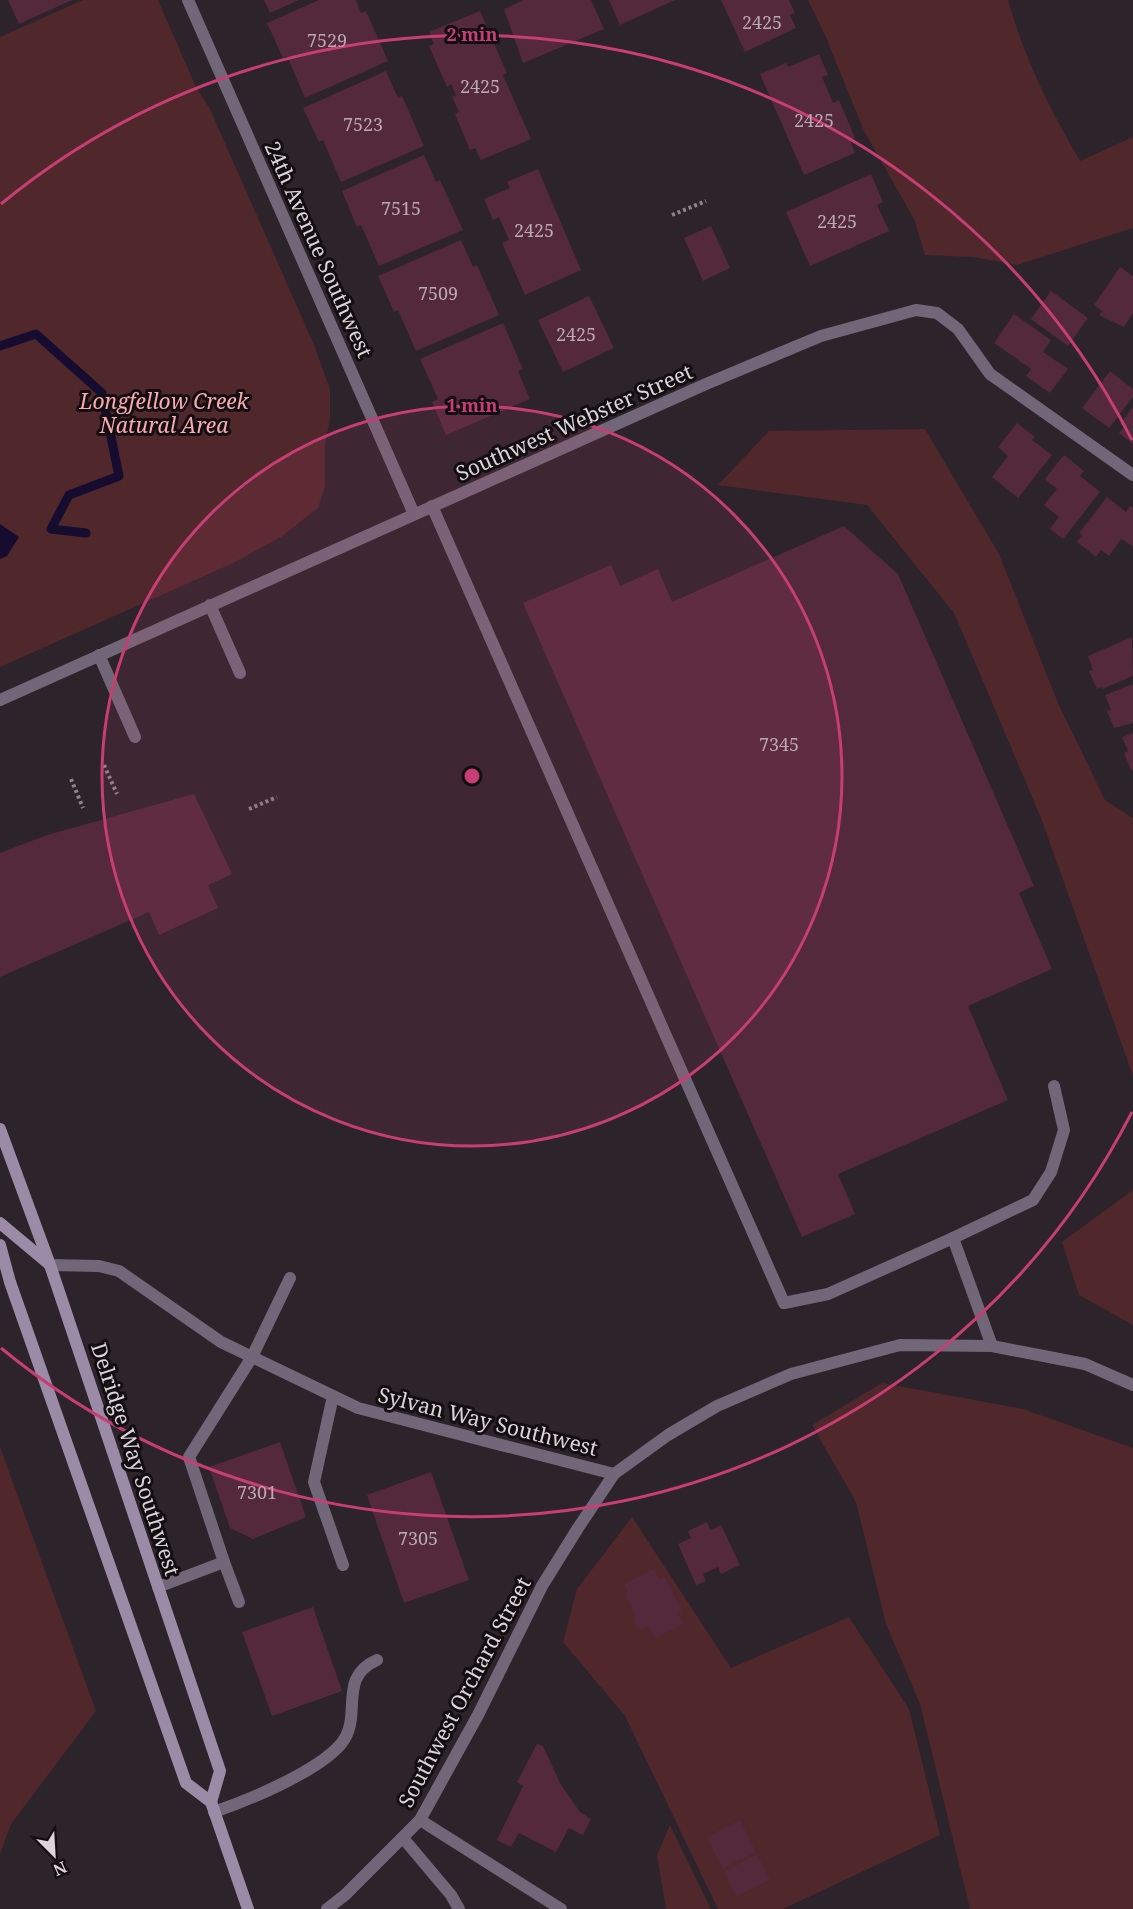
<svg xmlns="http://www.w3.org/2000/svg" width="1133" height="1909" font-family="'Noto Serif',serif">
<rect width="100%" height="100%" fill="#2d232b"/>
<g fill="#50272b">
<path d="M83,0h75l38,87 14,22 104,236 16,44v31l-5,24v42l-7,22 -37,29 -50,27 -231,103v-630z"/>
<path d="M808,0h200c16,58 42,109 72,161l53,-24v91l-116,37 -44,-8 -48,-2 -11,-36 -50,-88 -39,-96z"/>
<path d="M925,429l74,125 59,149 47,97 28,18v258l-92,-258 -87,-205 -87,-108 -149,-20 51,-54z"/>
<path d="M1133,1190v135l-54,-30 -17,-53z"/>
<path d="M882,1383l141,26 110,39v461h-163l-50,-205 -34,-80 -30,-122 -44,-77z"/>
<path d="M0,1447l96,264 -85,113 -11,30z"/>
<path d="M632,1517l99,151 118,-51 60,92 31,126 -157,74h-65l-93,-193 -62,-74 14,-53z"/>
<path d="M670,1825l41,84h-45l-9,-54z"/>
</g>
<path fill="#160c2f" d="M0,524l19,13 -12,19 -7,3z"/>
<g fill="none" stroke-linecap="round" stroke-linejoin="round">
<path stroke="#160c2f" stroke-width="9" d="M0,346l36,-12 66,59 17,83 -50,19 -18,34 35,4"/>
</g>
<g fill="#53293b">
<path d="M8,0h64l-53,24z"/>
<path d="M264,0h35l-29,13z"/>
<path d="M319,0h37l5,13 5,-2 22,50 -83,37 -18,-42 -4,2 -16,-35z"/>
<path d="M524,0h67l13,29 -81,34 -19,-54z"/>
<path d="M609,0h66l-55,25z"/>
<path d="M721,0h68l6,13 -5,2 6,13 -51,24z"/>
<path d="M480,11l27,62 -4,2 28,64 -50,21 -6,-12 -5,2 -15,-36 4,-2 -7,-15 4,-2 -5,-11 -4,3 -18,-41 5,-2 -5,-12z"/>
<path d="M819,54l9,21 -6,2 11,26 6,-3 16,38 -5,2 5,13 -51,22 -44,-101 26,-11 2,4z"/>
<path d="M386,71l12,27 4,-2 22,50 -83,36 -18,-42 -4,2 -16,-34z"/>
<path d="M424,155l12,27 4,-2 23,50 -84,36 -18,-41 -4,2 -15,-36z"/>
<path d="M538,169l43,101 -56,25 -23,-52 7,-3 -10,-23 -6,3 -9,-21 26,-11 -3,-6z"/>
<path d="M871,174l12,28 -6,3 12,26 -79,35 -24,-54z"/>
<path d="M711,226l19,42 -27,13 -19,-43z"/>
<path d="M461,240l12,27 4,-2 22,50 -83,36 -18,-41 -4,2 -16,-36z"/>
<path d="M1120,267l13,9v37l-9,14 -25,-12 3,-4 -8,-6z"/>
<path d="M1051,291l37,27 -20,28 -37,-27z"/>
<path d="M589,296l25,52 -51,24 -25,-52z"/>
<path d="M1014,314l37,26 -8,12 25,17 -18,24 -24,-17 5,-7 -37,-26z"/>
<path d="M503,323l20,46 -5,2 12,28 -84,36 -14,-33 6,-3 -18,-40z"/>
<path d="M1110,371l23,18v8l-24,31 -27,-20z"/>
<path d="M1133,407v37l-14,-11 5,-6 -4,-3z"/>
<path d="M1017,423l18,14 -3,3 20,15 -34,43 -26,-21 16,-21 -10,-9z"/>
<path d="M1064,455l20,16 -4,5 20,16 -37,47 -13,-10 9,-12 -15,-12 13,-16 -12,-10z"/>
<path d="M1107,497l19,15 4,-6 3,2v38l-12,-7 -12,17 -8,-6 -5,7 -19,-15 5,-7 -3,-2z"/>
<path d="M844,526l54,48 136,312 -15,7 33,76 -84,37 40,94 -170,74 17,40 -53,23 -279,-634 88,-38 9,21 38,-17 14,33z"/>
<path d="M1132,637l1,39 -31,13 -1,-2 -4,2 -8,-18 4,-1 -5,-14z"/>
<path d="M1133,684v39l-19,5 -7,-17 4,-1 -6,-15z"/>
<path d="M1133,733v36l-2,1 -7,-17 4,-2 -6,-14z"/>
<path d="M194,794l38,80 -24,11 10,23 -59,27 -10,-23 -149,65v-124l47,-18z"/>
<path d="M280,1442l26,75 -53,22 -23,-11 -21,-61z"/>
<path d="M431,1472l38,108 -65,23 -37,-108z"/>
<path d="M707,1522l3,8 11,-5 19,40 -19,9 -3,-7 -15,7 3,7 -10,4 -18,-41 13,-6 -3,-7z"/>
<path d="M654,1569l5,11 6,-3 17,34 -4,3 5,10 -28,14 -6,-12 -11,4 -5,-10 3,-2 -11,-24 3,-2 -4,-8z"/>
<path d="M313,1607l29,84 -70,25 -30,-84z"/>
<path d="M537,1744l6,2 18,39 19,27 11,7 -8,16 -14,-7 -13,24 -37,-19 -8,14 -14,-7 26,-54 -6,-4z"/>
<path d="M740,1820l16,32 -33,17 -16,-32z"/>
<path d="M757,1854l13,26 -34,17 -12,-25z"/>
</g>
<g fill="none" stroke-linecap="round" stroke-linejoin="round">
<g stroke="#8c848a" stroke-width="4" stroke-dasharray="3 3" stroke-linecap="butt">
<path d="M672,215l34,-14"/>
<path d="M104,765l13,29"/>
<path d="M71,779l12,29"/>
<path d="M249,809l28,-12"/>
</g>
<g stroke="#716778" stroke-width="12">
<path d="M432,506l352,797 44,-9 125,-56 39,108"/>
<path d="M210,605l30,68"/>
<path d="M99,655l36,82"/>
<path d="M953,1238l80,-38 18,-28 13,-42 -10,-44"/>
<path d="M333,1396l-19,86 29,83"/>
<path d="M224,1562l-35,-105 63,-100 38,-79"/>
<path d="M158,1587l66,-25 15,40"/>
<path d="M214,1812c35,-12 103,-40 127,-68 23,-28 -5,-66 36,-84"/>
<path d="M420,1820l141,89"/>
<path d="M403,1838l48,57 8,14"/>
</g>
<g stroke="#716778" stroke-width="12">
<path d="M188,0l226,514"/>
<path d="M0,700l706,-316 115,-48 95,-26 21,3 21,16 32,45 143,101"/>
</g>
<g stroke="#716778" stroke-width="12">
<path d="M50,1265l49,1 20,5 102,71 137,66 256,66"/>
<path d="M327,1909l18,-14 75,-75 58,-105 64,-129 36,-58 36,-54 54,-39 49,-29 74,-32 109,-29 92,1 93,18 48,21"/>
</g>
<g stroke="#9c8ba7" stroke-width="12">
<path d="M0,1129l50,136 170,506 -9,31"/>
<path d="M0,1223l49,41"/>
<path d="M0,1245l10,37 176,501 25,19 37,107"/>
</g>
</g>
<circle cx="472" cy="776" r="370" fill="#c73e74" fill-opacity=".12"/>
<g fill="none" stroke="#c73e74" stroke-width="3">
<circle cx="472" cy="776" r="370"/>
<path d="M1132 1112A741 741 0 0 1 1 1348M1 204A741 741 0 0 1 1132 440"/>
</g>
<g text-anchor="middle" dominant-baseline="central" stroke-width="6" stroke-linejoin="round" paint-order="stroke">
<g font-size="18" fill="#b9a9b2">
<text x="762" y="22">2425</text>
<text x="327" y="40">7529</text>
<text x="480" y="86">2425</text>
<text x="814" y="120">2425</text>
<text x="363" y="124">7523</text>
<text x="401" y="208">7515</text>
<text x="837" y="221">2425</text>
<text x="534" y="230">2425</text>
<text x="438" y="293">7509</text>
<text x="576" y="334">2425</text>
<text x="779" y="744">7345</text>
<text x="257" y="1492">7301</text>
<text x="418" y="1538">7305</text>
</g>
<g font-size="21" fill="#dbd4d9" stroke="#130e12">
<text transform="translate(319 249) rotate(66)">24th Avenue Southwest</text>
<text transform="translate(574 422) rotate(-24)">Southwest Webster Street</text>
<text transform="translate(488 1421) rotate(14)">Sylvan Way Southwest</text>
<text transform="translate(136 1459) rotate(72)">Delridge Way Southwest</text>
<text transform="translate(464 1692) rotate(-62)">Southwest Orchard Street</text>
</g>
<g font-size="21" font-style="italic" fill="#fcaaaf" stroke="#130e12">
<text x="164" y="401">Longfellow Creek<tspan x="164" dy="24">Natural Area</tspan></text>
</g>
</g>
<circle cx="472" cy="776" r="9" fill="#c73e74" stroke="#130e12" stroke-width="3"/>
<g font-size="18" text-anchor="middle" font-weight="bold" fill="#c73e74" stroke="#130e12" stroke-width="6" stroke-linejoin="round" paint-order="stroke">
<text x="472" y="41">2 min</text>
<text x="472" y="412">1 min</text>
</g>
<g transform="translate(54 1855) rotate(156)" stroke="#130e12" stroke-width="4.5" paint-order="stroke">
<path d="M0-4.5L10 22L0 15L-10 22Z" fill="#dbd4d9"/>
<text y="-9" font-size="16" font-weight="bold" text-anchor="middle" fill="#dbd4d9">N</text>
</g>
</svg>
